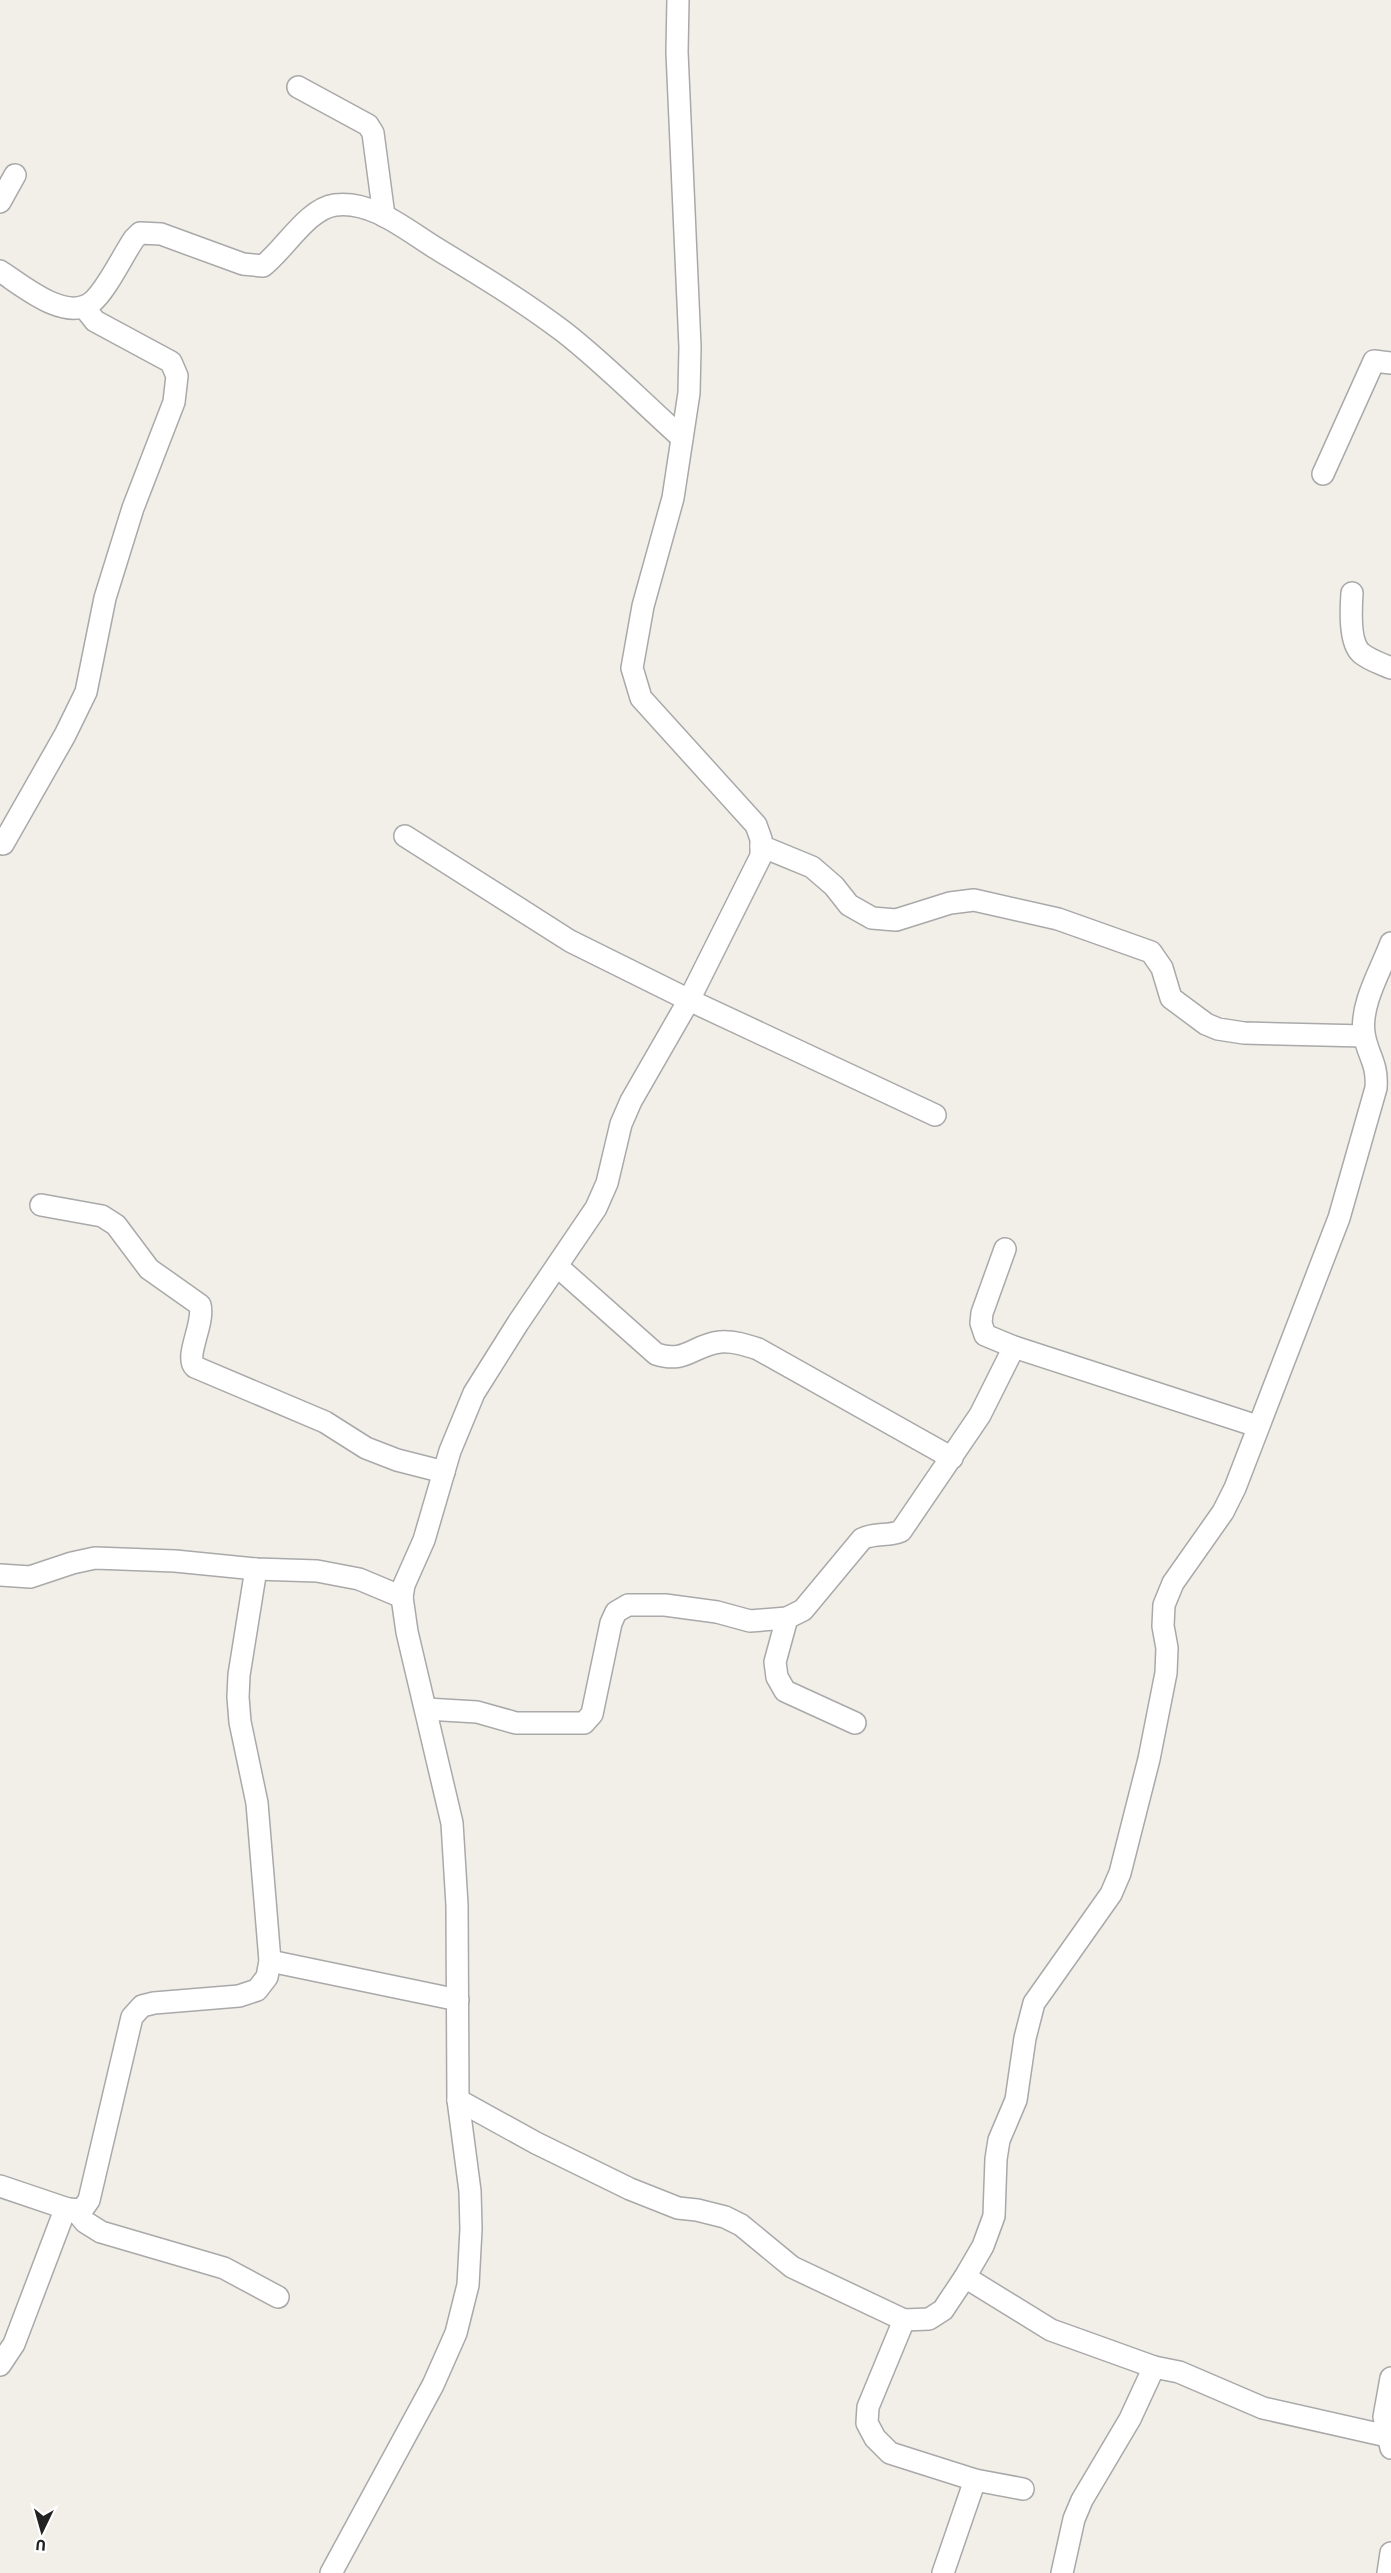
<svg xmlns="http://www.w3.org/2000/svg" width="1391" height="2573" font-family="'Source Sans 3',sans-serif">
<rect width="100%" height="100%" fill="#f2efe9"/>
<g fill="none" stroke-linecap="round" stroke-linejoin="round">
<defs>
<g id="minor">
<path d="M298,87l70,38 5,8 11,83"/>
<path d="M0,202l15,-27"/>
<path d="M0,271c22,14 66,52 92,31 14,-11 31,-47 42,-63l6,-6 21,1 82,30 20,2c22,-17 44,-57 72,-61 36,-5 70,24 99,42 44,27 88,53 130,85 41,32 79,71 118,106"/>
<path d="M1323,474l51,-113 17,2"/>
<path d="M1352,593c-1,15 -3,49 9,60 8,7 21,11 30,15"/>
<path d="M405,836l165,105 119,59 246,115"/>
<path d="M3,844l62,-109 21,-43 19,-94 28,-90 41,-106 3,-26 -6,-14 -76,-41 -11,-14"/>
<path d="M761,846l51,21 22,19 15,19 23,13 24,2 54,-17 24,-3 84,19 93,33 11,16 9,30 35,26 12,5 26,4 120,3"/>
<path d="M41,1205l61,11 14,9 33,44 51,36c5,18 -16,52 -5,62l130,55 41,26 31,12 47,12"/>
<path d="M1005,1249l-23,64 -1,10 4,12 29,12 243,79"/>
<path d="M557,1266l99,88c30,10 37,-9 64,-12 14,-1 26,3 38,7l194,109"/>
<path d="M0,1575l30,2 42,-14 23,-5 80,3 81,8 61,2 42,8 43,18"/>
<path d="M787,1618l-12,44 2,15 8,14 70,32"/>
<path d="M426,1709l51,3 39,11h68l8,-9 19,-91 5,-11 12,-7h37l52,7 33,9 37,-3 16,-8 59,-71c14,-7 26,-2 39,-8l79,-116 34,-68"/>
<path d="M270,1961l188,39"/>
<path d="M458,2100l78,43 94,46 48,19 19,2 28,7 16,8 51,42 112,53 25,-1 14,-9 22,-33 18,-31 11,-30 2,-57 3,-19 17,-40 9,-62 9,-35 77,-109 9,-21 29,-114 17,-86 1,-25 -4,-22 1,-21 9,-22 50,-71 12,-24 104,-270 37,-130c2,-26 -9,-33 -12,-55 -4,-29 17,-63 27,-90"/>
<path d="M0,2186l68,23"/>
<path d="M76,2211l9,11 16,10 123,36 54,29"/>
<path d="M965,2277l86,53 28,10 75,27 25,5 84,36 124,28"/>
<path d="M904,2320l-36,87 -1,16 8,15 15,15 85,27 48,9"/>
<path d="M0,2365l14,-21 49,-129 5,-6 14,1 7,-10 43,-183 10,-11 12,-3 85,-7 18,-6 10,-13 3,-16 -13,-158 -17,-81 -2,-25 1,-22 17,-106"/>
<path d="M1391,2378l-7,39 7,31"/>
<path d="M331,2573l102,-188 23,-52 12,-48 3,-56 -1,-38 -12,-91 -1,-195 -5,-82 -45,-191 -5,-35 2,-12 20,-45 26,-89 24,-58 44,-70 78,-115 11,-25 14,-59 10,-23 58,-101 72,-144v-17l-5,-14 -115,-127 -9,-30 11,-62 30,-108 16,-105 1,-46 -13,-295 1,-52"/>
<path d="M943,2573l32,-93"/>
<path d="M1062,2573l12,-54 8,-19 48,-81 24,-52"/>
<path d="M1388,2573l3,-20"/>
</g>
</defs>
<use href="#minor" stroke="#a9a9a9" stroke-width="24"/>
<use href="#minor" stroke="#fff" stroke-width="21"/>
</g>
<g transform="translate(42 2531) rotate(185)" stroke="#ffffff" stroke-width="4.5" paint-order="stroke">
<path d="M0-4.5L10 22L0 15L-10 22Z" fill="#222222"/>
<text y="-9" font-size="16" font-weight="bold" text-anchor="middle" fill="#222222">U</text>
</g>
</svg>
